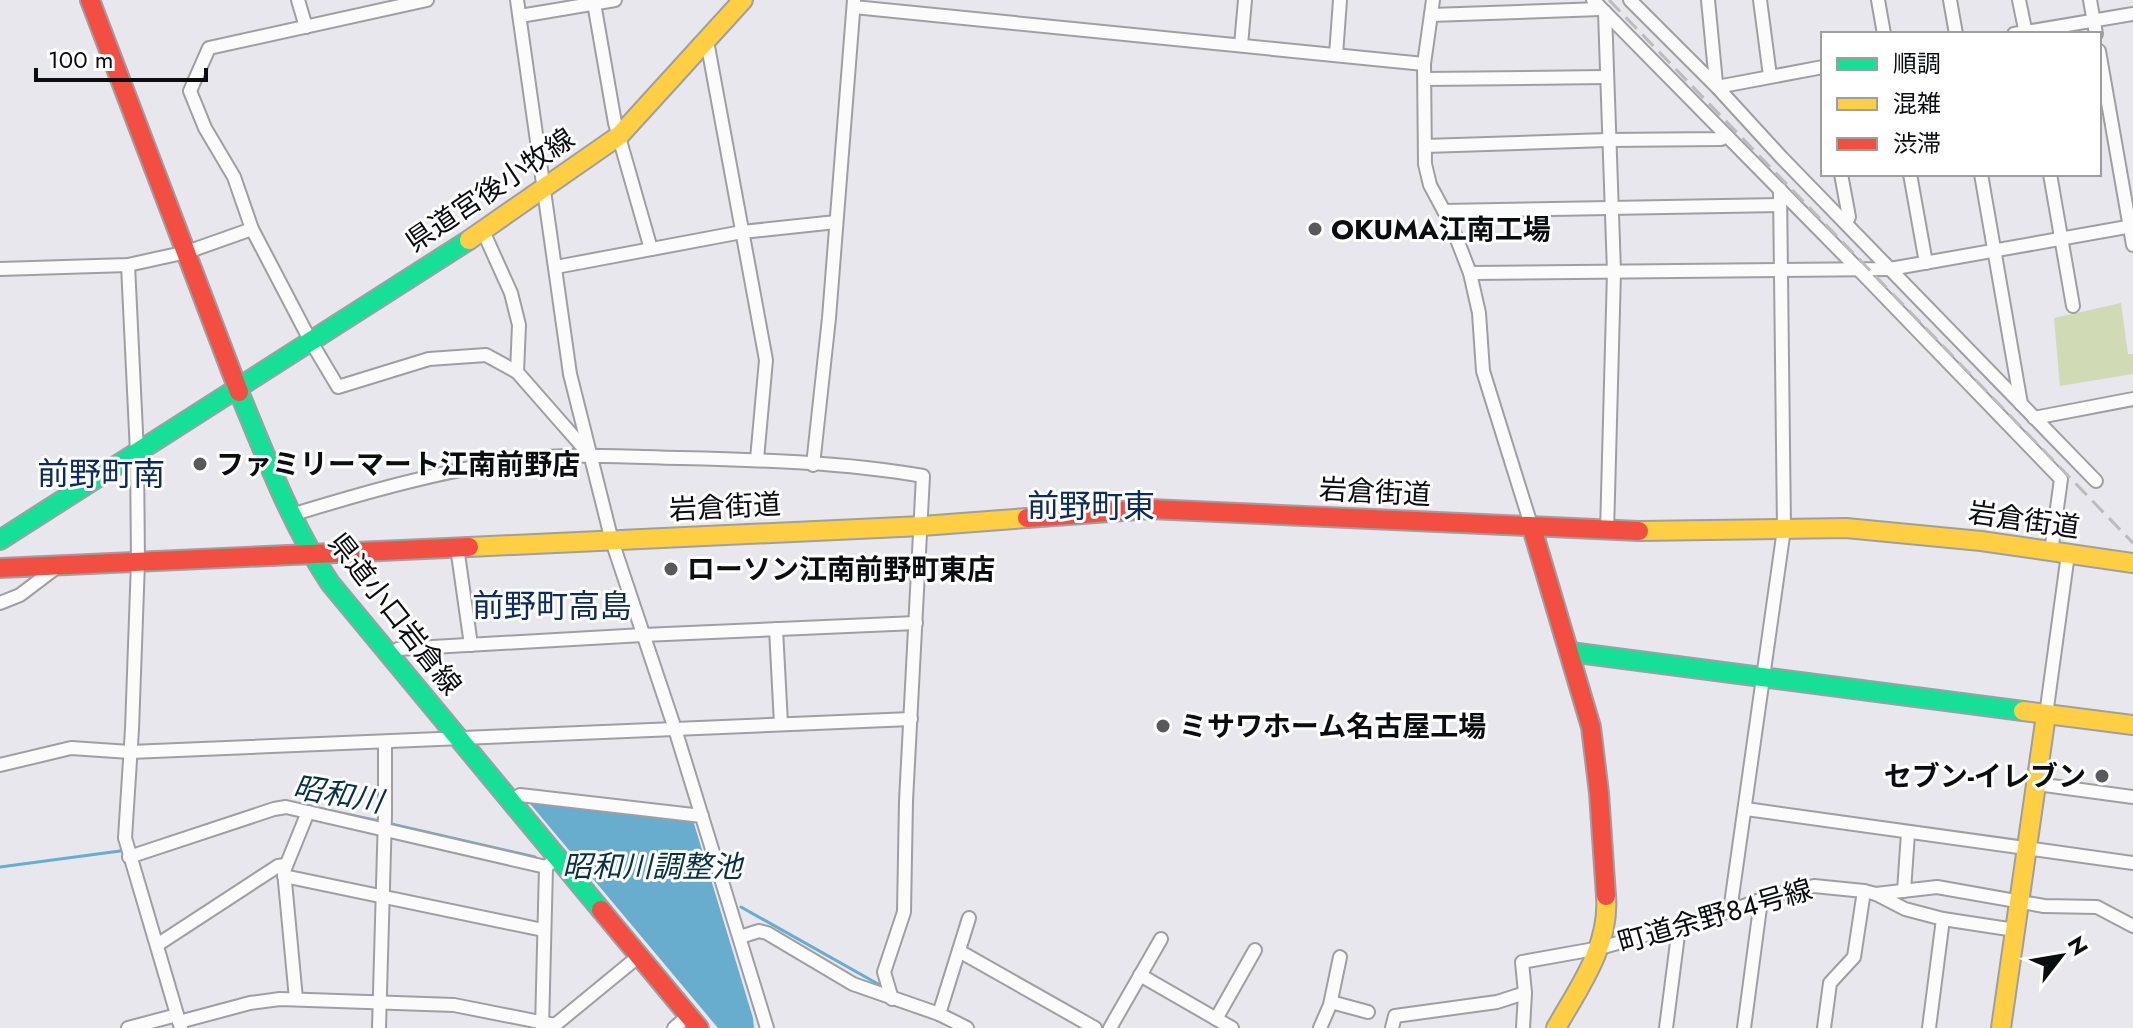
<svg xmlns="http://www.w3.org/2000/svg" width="2133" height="1028" font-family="Jost,'Noto Sans JP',sans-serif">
<rect width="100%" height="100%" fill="#e7e7ed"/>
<path fill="#d0dbb5" d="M2121,303l7,51h5v20l-73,12 -6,-68z"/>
<path fill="#68acce" d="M527,800l165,17 61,201 1,10h-36z"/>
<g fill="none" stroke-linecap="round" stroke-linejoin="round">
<g stroke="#68acce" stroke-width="3">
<path d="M289,802l90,19"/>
<path d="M387,823l148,34"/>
<path d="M0,867l120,-16"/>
<path d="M741,907l137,77"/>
</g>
<defs>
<g id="street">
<path d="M298,0l8,27"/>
<path d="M427,0l-218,48 -19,43 15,37 29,49 18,52 58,111 28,47 91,-28 57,-4 31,17"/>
<path d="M517,0l53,374 42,167 63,188 92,299"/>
<path d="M1433,0l-9,64 1,100 5,21 21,39 19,49 9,40 4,58 49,157"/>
<path d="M1593,0l266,270 202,209 -10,73"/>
<path d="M1630,0l87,87 65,71 314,323"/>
<path d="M1708,0l8,83"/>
<path d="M1760,0l10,76"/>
<path d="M1878,0l6,34"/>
<path d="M1950,0l6,34"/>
<path d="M2019,0l7,34"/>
<path d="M2090,0l6,34"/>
<path d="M594,3l21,120 36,126"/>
<path d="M854,7l570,57"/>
<path d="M1605,12l9,260 -7,260"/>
<path d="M1431,15l170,-6"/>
<path d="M520,16l95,-16"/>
<path d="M2014,34l119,-20"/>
<path d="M707,41l59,319 -9,99"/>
<path d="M1241,45l4,-45"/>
<path d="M2099,51l34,194"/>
<path d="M1336,55l4,-55"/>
<path d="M1425,79l181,-2"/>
<path d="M1717,87l106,-20"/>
<path d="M1425,146l182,-6 114,-1 6,-3"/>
<path d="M1841,174l8,43 -3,6"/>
<path d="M1910,174l16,89"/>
<path d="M1981,174l40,230"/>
<path d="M2050,174l23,132"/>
<path d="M1444,211l336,-6"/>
<path d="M483,231l28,62 8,32 -2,47 71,81"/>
<path d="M128,265l9,188 1,109 -6,167 -7,109 56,190"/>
<path d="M556,267l186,-35 94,-10"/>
<path d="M0,269l128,-4 59,-13 65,-23"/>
<path d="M1470,273l420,-4 243,-43"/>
<path d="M2034,418l99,-19"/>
<path d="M813,465l16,-147 25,-318"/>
<path d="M291,515c75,-23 153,-45 231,-56 52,-6 106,-2 158,-1 81,2 163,4 243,18l-17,325 -2,111 -20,60 8,27"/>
<path d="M457,547l14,98"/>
<path d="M0,603l20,-8 37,-28"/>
<path d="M776,629l5,95"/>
<path d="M389,655l9,-6 245,-14 273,-12"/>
<path d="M2046,715l22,-161"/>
<path d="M0,765l71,-17 59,4 781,-33"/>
<path d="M2037,784l96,13"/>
<path d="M510,801l10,-6 182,21"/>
<path d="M1746,809l387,54"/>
<path d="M129,857l145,-48 12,-2 260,60"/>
<path d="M284,876l259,54"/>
<path d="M1904,891l4,-58"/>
<path d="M1876,894l61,-7 107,19 53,1 36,19"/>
<path d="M1730,911l54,-382 -4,-340"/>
<path d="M740,937l19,-6 8,2 86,51 86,30 28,14"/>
<path d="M157,945l121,-79 7,-1"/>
<path d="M959,951l136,77"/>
<path d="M1140,975l92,53"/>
<path d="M296,999l-12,-128 24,-59"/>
<path d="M1331,1002l37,10"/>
<path d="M939,1014l30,-96"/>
<path d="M1216,1019l39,-69"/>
<path d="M179,1022l71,-19 30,-4 174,6 101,20 84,-69"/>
<path d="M128,1028l49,-13"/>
<path d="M379,1028l6,-213v-73"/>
<path d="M542,1028l4,-161 6,-5"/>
<path d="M674,1028l15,-13"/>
<path d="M1110,1028l51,-89"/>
<path d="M1320,1028l10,-23 10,-48"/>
<path d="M1392,1028l3,-12 102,-14 28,-9"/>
<path d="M1523,1028l2,-35 -3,-31 78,-14 130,-37 43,-16 41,-9 50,5 12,3 29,15 38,10 72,11"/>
<path d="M1666,1028l13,-101"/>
<path d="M1744,1028l17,-128"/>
<path d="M1824,1028l6,-45 24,-26 10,-66"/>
<path d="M1929,1028l14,-109"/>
</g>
<g id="fast">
<path d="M239,392c27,65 52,132 91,191l271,327"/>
<path d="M0,540l469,-300"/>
<path d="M1570,652l453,59"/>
</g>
<g id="slow">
<path d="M469,240l151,-105 123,-135"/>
<path d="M1639,531l207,-3 135,13 152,22"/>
<path d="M469,547l453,-21 105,-8"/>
<path d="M2023,711l110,14"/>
<path d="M1556,1028c23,-41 54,-82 50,-132"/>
<path d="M2001,1028l45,-313"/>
</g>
<g id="jam">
<path d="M90,0l149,392"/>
<path d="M1027,518l123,-9 489,22"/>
<path d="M1532,528l59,199 8,66 7,103"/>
<path d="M0,568l469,-21"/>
<path d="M601,910l98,118"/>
</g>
</defs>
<use href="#street" stroke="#9f9fa3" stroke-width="16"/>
<use href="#fast" stroke="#9f9fa3" stroke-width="22"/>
<use href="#slow" stroke="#9f9fa3" stroke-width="22"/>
<use href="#jam" stroke="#9f9fa3" stroke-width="22"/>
<use href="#street" stroke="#fbfbfc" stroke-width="12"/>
<use href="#fast" stroke="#16e098" stroke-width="18"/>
<use href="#slow" stroke="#ffcf43" stroke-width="18"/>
<use href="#jam" stroke="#f24e42" stroke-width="18"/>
<path stroke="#bcbcbd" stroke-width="3" stroke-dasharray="16 8" stroke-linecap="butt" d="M1609,0l524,543"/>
</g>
<g fill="#59595d" stroke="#fff" stroke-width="3">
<circle cx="1315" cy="229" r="8"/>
<circle cx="200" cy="464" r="8"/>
<circle cx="671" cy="569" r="8"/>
<circle cx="1163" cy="726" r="8"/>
<circle cx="2102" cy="776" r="8"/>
</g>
<g text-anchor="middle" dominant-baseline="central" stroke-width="6" stroke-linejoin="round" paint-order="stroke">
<g font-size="28" fill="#0c0d10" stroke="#fff">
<text transform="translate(490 190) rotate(-34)">県道宮後小牧線</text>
<text transform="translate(1375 492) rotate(3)">岩倉街道</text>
<text transform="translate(725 507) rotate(-3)">岩倉街道</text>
<text transform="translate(2024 520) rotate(8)">岩倉街道</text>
<text transform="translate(395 614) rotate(52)">県道小口岩倉線</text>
<text transform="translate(1715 916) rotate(-16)">町道余野８４号線</text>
</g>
<g font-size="28" font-weight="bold" fill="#0c0d10" stroke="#fff" text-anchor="start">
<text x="1331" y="229">OKUMA江南工場</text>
<text x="216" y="464">ファミリーマート江南前野店</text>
<text x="687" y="569">ローソン江南前野町東店</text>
<text x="1179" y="726">ミサワホーム名古屋工場</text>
<text x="2086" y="776" text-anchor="end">セブン-イレブン</text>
</g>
<g font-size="30" font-style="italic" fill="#083245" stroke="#fff">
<text transform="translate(338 794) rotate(10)">昭和川</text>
<text x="652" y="866">昭和川調整池</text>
</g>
<g font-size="32" fill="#0e2b60" stroke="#fff">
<text x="101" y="474">前野町南</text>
<text x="1091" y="506">前野町東</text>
<text x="552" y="606">前野町高島</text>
</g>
</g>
<rect x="1821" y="32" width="280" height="144" fill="#ffffff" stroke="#9e9e9f" stroke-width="2"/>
<rect x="1837" y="58" width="40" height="12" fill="#16e098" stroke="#9e9e9f" stroke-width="2"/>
<text x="1893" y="72" font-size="24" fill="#0c0d10">順調</text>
<rect x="1837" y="98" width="40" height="12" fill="#ffcf43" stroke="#9e9e9f" stroke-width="2"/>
<text x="1893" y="112" font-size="24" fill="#0c0d10">混雑</text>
<rect x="1837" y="138" width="40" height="12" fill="#f24e42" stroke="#9e9e9f" stroke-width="2"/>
<text x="1893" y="152" font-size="24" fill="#0c0d10">渋滞</text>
<g transform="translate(2061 956) rotate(59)" stroke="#ffffff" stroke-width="6" paint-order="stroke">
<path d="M0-6L14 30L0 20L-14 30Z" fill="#0c0d10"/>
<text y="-12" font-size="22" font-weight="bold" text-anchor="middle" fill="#0c0d10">N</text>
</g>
<path d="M36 68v12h170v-12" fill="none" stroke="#0c0d10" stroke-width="4"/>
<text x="48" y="68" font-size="24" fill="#0c0d10" stroke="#ffffff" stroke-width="6" paint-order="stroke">100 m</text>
</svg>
